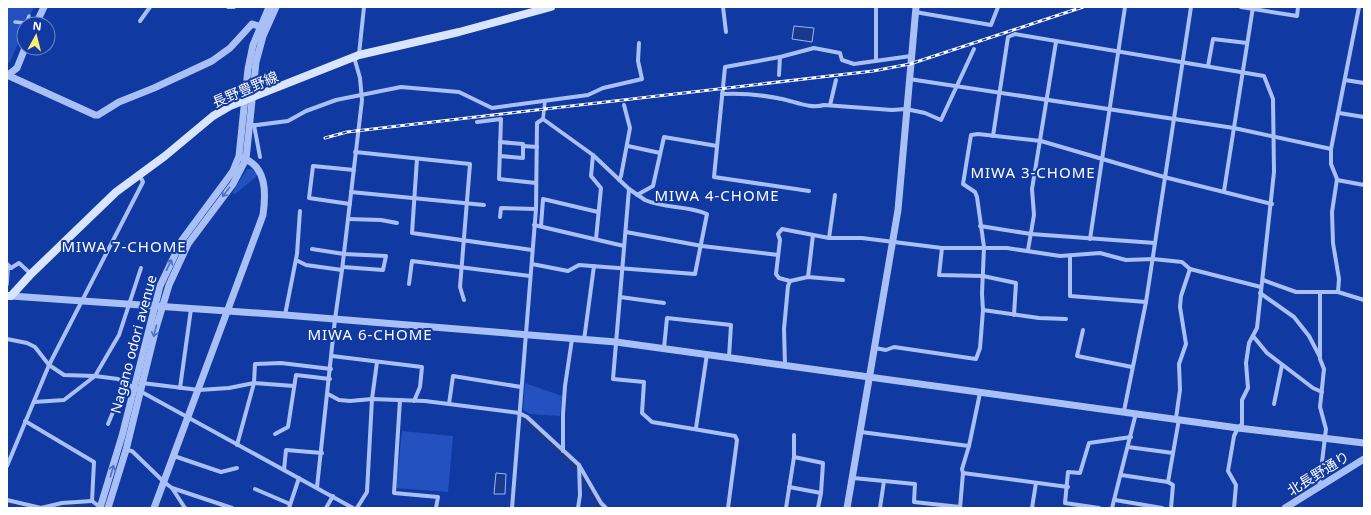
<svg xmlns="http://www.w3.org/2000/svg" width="1371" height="515" font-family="'Noto Sans','Noto Sans JP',sans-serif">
<rect width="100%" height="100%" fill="#1039a1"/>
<g fill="#2351c0">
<path d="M7,7h27l-8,17h-2v5l-14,33 -3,1z"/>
<path d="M247,169h5l5,5 -1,3 -21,17 -3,-1z"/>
<path d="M525,383l37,13 -2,20 -30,-2 -7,-4z"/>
<path d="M402,431l51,5 -5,56 -52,-4z"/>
</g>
<g fill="#1a398a" stroke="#9ab8f9">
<path d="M794,26l20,2 -2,14 -20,-3z"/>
<path d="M496,473l10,1 -1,20h-11z"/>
</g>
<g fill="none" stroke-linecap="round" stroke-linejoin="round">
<path stroke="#9ab8f9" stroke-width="1.5" d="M7,270h2l-1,15"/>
<path stroke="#1a398a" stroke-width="5.5" d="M523,417l54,52 24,39"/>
<g stroke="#a9c0f6" stroke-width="3.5">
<path d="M15,22l11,1"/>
<path d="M26,24l3,-8"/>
<path d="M543,119l2,-18"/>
</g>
<g stroke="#a9c0f6" stroke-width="4">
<path d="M228,7h6"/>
<path d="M723,7l3,25"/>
<path d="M1241,7l56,9 1,-9"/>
<path d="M915,12l76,13 7,-18"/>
<path d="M140,21l10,-14"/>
<path d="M359,54l5,-47"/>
<path d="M876,61v-54"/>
<path d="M1208,66l5,-27 34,4"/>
<path d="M779,75l1,-18"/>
<path d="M909,79l325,49 97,21"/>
<path d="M1345,80l19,3"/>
<path d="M722,94c20,-1 41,1 60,5 14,3 29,10 42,6l68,5 14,-1 19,4 16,7 33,-71"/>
<path d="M830,105l6,-25"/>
<path d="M1339,113l25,4"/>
<path d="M477,122l24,-3 -2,60 37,4"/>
<path d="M254,125l6,32"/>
<path d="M249,126l39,-5 18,-10 30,-11 65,-13 58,5 33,16 96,-13 15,-7 39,-9 -4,-18 1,-18"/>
<path d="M993,136l15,-99 7,-3 249,42 9,23 1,73 -17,156 -8,15 -3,20 2,25 -6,12v24l-4,4 -4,8 -6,35 8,14 -2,23"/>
<path d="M500,142l23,2v14l-23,-2"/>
<path d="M523,146l14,1"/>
<path d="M628,146l32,7"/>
<path d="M355,152l115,12 -10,123 4,13"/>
<path d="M593,155l-2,21 10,12 -5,51"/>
<path d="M417,159l-5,74 120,17"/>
<path d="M619,180l2,-4 9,-48 -6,-23"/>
<path d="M1337,180l27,5"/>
<path d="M629,189l-16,190 31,3 -2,31 10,9 83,14 2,4 -9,68"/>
<path d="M809,191l-95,-14 11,-110 55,-10 34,-9 26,5 2,7 12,4 57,-8"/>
<path d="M1224,191l29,-184"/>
<path d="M351,192l133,13"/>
<path d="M637,195l16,-9 11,-49 53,9"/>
<path d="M350,204l-41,-6 4,-32 41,4"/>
<path d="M500,217l1,-9 35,1"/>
<path d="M348,219l33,1 16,3"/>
<path d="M534,225l90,21"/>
<path d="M541,226l2,-27 55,13"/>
<path d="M980,226l51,8 124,9"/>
<path d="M626,232l76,14 76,9"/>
<path d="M829,238l6,-43"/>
<path d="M1090,239l35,-232"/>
<path d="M942,248l-3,27 44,1 33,7 -2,32"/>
<path d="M312,249l32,5 42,2 -3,14 -40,-3"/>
<path d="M1028,250l6,-35 -2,-26 24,-147"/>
<path d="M1070,256v40l76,6"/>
<path d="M296,260l10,5 36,5"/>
<path d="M7,264l4,4"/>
<path d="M7,268h4l8,-5 12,11"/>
<path d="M808,277l5,-42"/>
<path d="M1263,280l33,12h42l26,8"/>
<path d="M790,281l-11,-3 -3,-4 4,-34 -2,-6 4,-5 47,9h33l80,10h65l53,8 40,-3 26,7 27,-1 29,3 8,7 71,18"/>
<path d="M409,284l3,-23 118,15"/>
<path d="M1338,292l1,-13 -6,-36 -1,-31 5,-33 -6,-15v-15l28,-142"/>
<path d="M1260,293l34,24 15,19 11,21"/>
<path d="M620,297l44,6"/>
<path d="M983,310l56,8 27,1"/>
<path d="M285,315l12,-61 3,-43"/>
<path d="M1083,330l-6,26 55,11"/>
<path d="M1253,336l14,17 46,35 9,4"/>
<path d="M7,339l20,4 8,4 14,18 15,10 31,1 23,3 235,129"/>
<path d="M584,340l10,-74"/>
<path d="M664,348l3,-30 64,7 -2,32"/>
<path d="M875,348l11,2 8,-3 82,12 4,-11 3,-38 -1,-16 2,-47 -7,-50 -2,-5 -12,-8 8,-49 7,-1 63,7 123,36 108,27"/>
<path d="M332,356l90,11 -2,20 -6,14"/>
<path d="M785,365l-1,-36 4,-43 2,-5 18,-4 35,3"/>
<path d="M142,383l57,7 30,-2 25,-5 40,3"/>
<path d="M180,388l11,-79"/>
<path d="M328,394l11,6 11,1 22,-2 53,2 94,12 8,4 52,48 22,38 5,5"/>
<path d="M400,400l-6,93 44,4 -2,11"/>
<path d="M34,402l30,-2 31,-24 24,-41 22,-67"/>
<path d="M449,404l4,-28 68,11"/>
<path d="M1274,404l8,-39"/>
<path d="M1124,411l22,-109 45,-295"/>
<path d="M1176,418l4,-28 -1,-26 7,-20 -6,-37 1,-11 9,-27"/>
<path d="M25,421l69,41 -2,39 8,6"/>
<path d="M108,424l17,-41"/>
<path d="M696,428l11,-74"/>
<path d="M861,432l108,14"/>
<path d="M275,434l13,-7 8,-52 34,4"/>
<path d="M237,445l17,-62 1,-19 26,-1 50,6"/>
<path d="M1128,447l45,6"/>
<path d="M126,450l6,1 32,31 8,6 60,20"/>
<path d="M563,451v-37l2,-28 7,-47"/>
<path d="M174,456l47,16 16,-4"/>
<path d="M794,457l29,6 -2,30 -3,15"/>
<path d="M7,466l42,-101 94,-183 -4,-8"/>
<path d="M284,470l2,-20 36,3"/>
<path d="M963,473l105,14"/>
<path d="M1121,475l47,7 11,-63"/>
<path d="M853,478l62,6 -1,18 46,5"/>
<path d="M1168,482l5,3 -2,23"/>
<path d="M317,487l18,-168 7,-49 20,-170 -2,-22 -6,-21"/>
<path d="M789,487l32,6"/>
<path d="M1319,487l7,-58 -6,-22 4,-38 -4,-10v-67"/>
<path d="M172,488l13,20"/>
<path d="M255,489l35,15"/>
<path d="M7,500l34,8 21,-5 30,-2"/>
<path d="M1115,500l47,8"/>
<path d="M289,508l10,-30"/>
<path d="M326,508l7,-12"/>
<path d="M357,508l10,-16 5,-93 5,-37"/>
<path d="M512,508l24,-299 1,-86 6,-4 50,36 36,34 16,11c20,9 41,5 62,14l-12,60 -116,-9 -11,6 -36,-7"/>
<path d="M578,508l2,-13 -1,-30"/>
<path d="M786,508l8,-51v-22"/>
<path d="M880,508l4,-27"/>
<path d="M960,508l3,-35 -1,-4 7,-23 11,-53"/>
<path d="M1032,508l4,-25"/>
<path d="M1099,508l-34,-5 3,-31 12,1 9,-30 42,-6"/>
<path d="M1112,508l24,-95"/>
</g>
<g stroke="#a9c0f6" stroke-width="7">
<path d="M36,24l8,-17"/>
<path d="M7,75l88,40h3l21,-13 35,-14 58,-27 18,-13 22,-24 13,4"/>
<path d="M8,75l9,-7 8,-20"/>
<path d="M11,296l274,19 331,27 622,86 126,15"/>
<path d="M100,508l22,-72 38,-150 22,-46 43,-58 8,-11 6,-15 9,-87 5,-24 16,-38"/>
<path d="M108,508l18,-58 30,-122 13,-43 19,-41 45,-60 13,-25 10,-97 7,-26 13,-29"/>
<path d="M154,508l109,-293c3,-22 4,-48 -20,-57"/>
<path d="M847,508l51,-298 18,-203"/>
<path d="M1285,508l79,-49"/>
</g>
<path stroke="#d9e4fe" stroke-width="8" d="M7,296h4l20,-22 85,-82 49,-36 48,-40 17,-10 129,-51 100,-23 92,-25"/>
<defs>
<path id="rail" d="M325,138l22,-6 526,-61 37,-7 173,-57"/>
</defs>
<use href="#rail" stroke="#fff" stroke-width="3"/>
<use href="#rail" stroke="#1039a1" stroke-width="1.5" stroke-dasharray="4.5" stroke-linecap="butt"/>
</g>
<defs><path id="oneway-shaft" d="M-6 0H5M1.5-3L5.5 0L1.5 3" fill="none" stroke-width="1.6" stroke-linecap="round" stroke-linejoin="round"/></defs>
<g stroke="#4d6fc3">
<use href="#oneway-shaft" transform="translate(226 192) rotate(128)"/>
<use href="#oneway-shaft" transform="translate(169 265) rotate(-64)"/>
<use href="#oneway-shaft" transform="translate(155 331) rotate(104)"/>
<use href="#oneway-shaft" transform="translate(112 471) rotate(-74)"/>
</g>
<g text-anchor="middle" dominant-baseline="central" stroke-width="4" stroke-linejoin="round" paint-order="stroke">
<g font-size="14" fill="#fff" stroke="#1039a1">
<text transform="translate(245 89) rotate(-23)">長野豊野線</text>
<text transform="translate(133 344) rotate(-75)">Nagano odori avenue</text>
<text transform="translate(1318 473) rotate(-32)">北長野通り</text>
</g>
<g font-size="15" letter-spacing="1" fill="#fff" stroke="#1039a1">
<text x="1033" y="172">MIWA 3-CHOME</text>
<text x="717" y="195">MIWA 4-CHOME</text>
<text x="124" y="246">MIWA 7-CHOME</text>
<text x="370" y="334">MIWA 6-CHOME</text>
</g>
</g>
<rect width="1371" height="515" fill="none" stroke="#ffffff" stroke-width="16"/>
<g transform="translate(36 36) rotate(7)"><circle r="19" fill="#1039a1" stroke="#7088c7"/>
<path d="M0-3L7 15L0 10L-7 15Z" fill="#ffeb6d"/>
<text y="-6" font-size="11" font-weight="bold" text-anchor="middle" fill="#ffffff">N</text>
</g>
</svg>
